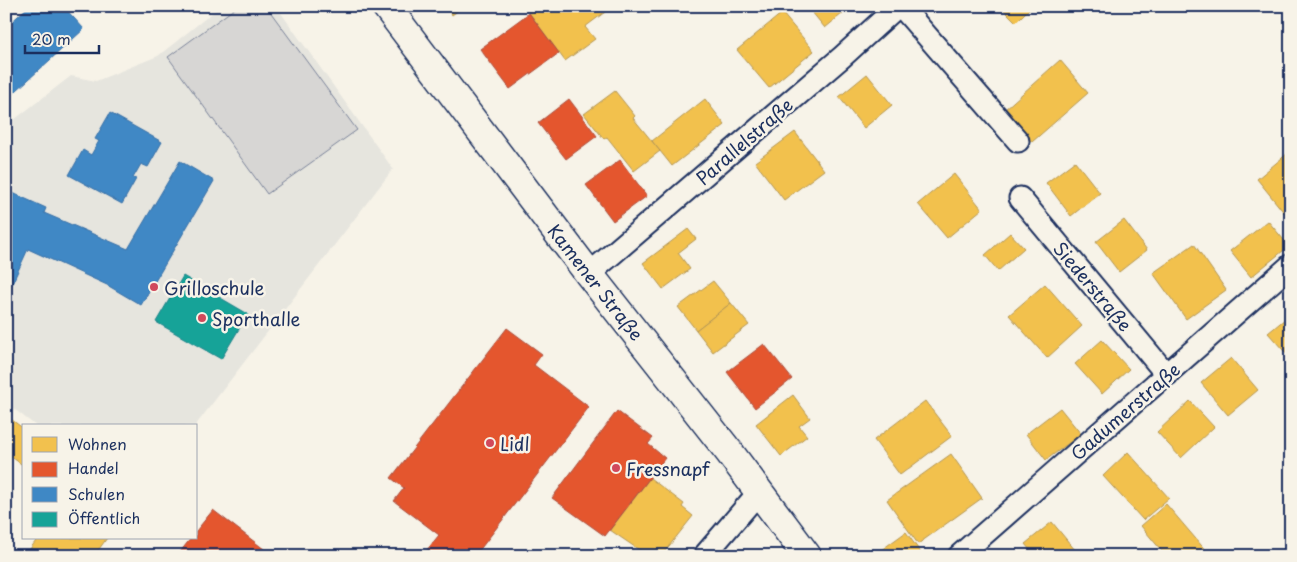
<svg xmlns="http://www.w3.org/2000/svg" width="1297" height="562" font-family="'Playpen Sans',sans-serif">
<rect width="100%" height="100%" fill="#f7f3e8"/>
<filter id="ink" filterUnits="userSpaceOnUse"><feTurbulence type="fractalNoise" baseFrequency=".02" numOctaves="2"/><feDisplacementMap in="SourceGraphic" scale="10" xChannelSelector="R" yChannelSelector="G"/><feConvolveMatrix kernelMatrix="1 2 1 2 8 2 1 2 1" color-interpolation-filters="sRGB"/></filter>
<g filter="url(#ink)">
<path fill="#e6e5de" d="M221,6h55l117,163 -198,257h-159l-27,-21 -3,3v-282l65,-50 25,5 62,-25z"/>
<path fill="#d7d6d4" stroke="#798299" d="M238,6h28l91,124 -90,64 -99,-137z"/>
<g fill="#f2c14e" stroke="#b29553">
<path d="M446,6h18l-12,9z"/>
<path d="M526,6h74l5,6 -20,15 10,12 -30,22 -40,-54z"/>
<path d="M807,6h39l2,3 -23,19z"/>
<path d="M1000,6h32l-16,16z"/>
<path d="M782,13l32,38 -45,37 -32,-38z"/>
<path d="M1060,60l28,33 -56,49 -28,-32z"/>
<path d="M867,74l25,31 -28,23 -25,-31z"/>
<path d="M615,91l20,25 -2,2 27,33 -26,20 -27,-34 -3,2 -20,-25z"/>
<path d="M705,99l20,26 -53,41 -20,-25z"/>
<path d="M795,132l29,38 -40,30 -29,-38z"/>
<path d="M1288,153l3,4v54l-5,4 -29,-36z"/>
<path d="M1075,161l25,32 -29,23 -25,-33z"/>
<path d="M954,174l28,35 -35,29 -29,-34z"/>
<path d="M1124,220l23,30 -28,22 -23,-30z"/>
<path d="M1268,221l21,25 -38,31 -21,-26z"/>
<path d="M688,229l8,10 -18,14 12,16 -27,20 -20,-26z"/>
<path d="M1010,233l14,15 -26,23 -13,-16z"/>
<path d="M1194,244l32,46 -40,29 -33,-46z"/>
<path d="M713,281l18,22 -35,27 -18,-23z"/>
<path d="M1045,284l37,42 -35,32 -38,-43z"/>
<path d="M731,303l18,22 -36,27 -17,-22z"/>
<path d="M1291,314v45l-23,-26z"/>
<path d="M1102,340l27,29 -27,25 -27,-30z"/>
<path d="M1231,358l27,32 -30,25 -27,-32z"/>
<path d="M793,395l17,23 -11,8 8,10 -26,20 -25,-32z"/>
<path d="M925,401l27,35 -52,39 -26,-35z"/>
<path d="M1190,401l24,26 -33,31 -24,-26z"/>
<path d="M1060,408l21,26 -35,26 -20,-26z"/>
<path d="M8,417l16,12v37l-18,-13v-34z"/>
<path d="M1128,452l41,46 -26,22 -40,-44z"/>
<path d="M951,454l31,44 -64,46 -31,-44z"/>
<path d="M650,478l34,26 -2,3 11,9 -32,40h-13l-38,-26z"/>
<path d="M1166,504l41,48 -4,4h-37l-25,-30z"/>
<path d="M1052,522l28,34h-45l-10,-12z"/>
<path d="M906,532l17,24h-50z"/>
<path d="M38,538h69l-13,18h-69z"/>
</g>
<g fill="#e4572e" stroke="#a84b3c">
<path d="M529,13l30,40 -49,36 -30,-40z"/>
<path d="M569,99l28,37 -31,23 -28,-36z"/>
<path d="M620,160l27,36 -34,25 -27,-36z"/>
<path d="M507,328l35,26 -8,11 55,42 -114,149h-53l17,-21 -45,-34 10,-13 -13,-10z"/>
<path d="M764,344l28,35 -37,29 -28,-36z"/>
<path d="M617,411l36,27 -5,6 17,14 -60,78 -53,-38z"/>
<path d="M213,510l60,46h-96l14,-18h5v-7z"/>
</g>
<g fill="#3f88c5" stroke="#346da6">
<path d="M29,6h34l21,23 -78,71v-73z"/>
<path d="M110,113l52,29 -14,25 -7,-3 -8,14 3,1 -14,25 -53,-29 14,-25 8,5 8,-14 -4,-2z"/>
<path d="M180,161l34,20 -73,124 -34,-20 -79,-36 -22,48v-107l40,18 -2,5 84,36z"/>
</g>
<path fill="#17a398" stroke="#188087" d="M183,276l65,38 -27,45 -65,-37z"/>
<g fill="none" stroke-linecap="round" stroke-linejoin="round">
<defs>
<g id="minor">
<path d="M901,6l117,135"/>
<path d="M1020,198l147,177"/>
<path d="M589,274l253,-217 56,-51"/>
<path d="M704,556l55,-64"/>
<path d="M959,556l332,-291"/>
</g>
<path id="secondary" d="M386,6l203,268 141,179 77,103"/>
</defs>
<use href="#minor" stroke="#1b2f5e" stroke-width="25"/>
<use href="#secondary" stroke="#1b2f5e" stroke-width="31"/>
<use href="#minor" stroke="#f7f3e8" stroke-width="21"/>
<use href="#secondary" stroke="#f7f3e8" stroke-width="28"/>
</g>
</g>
<g fill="#d1495b" stroke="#f7f3e8" stroke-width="2">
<circle cx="154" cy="287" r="5"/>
<circle cx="202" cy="318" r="5"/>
<circle cx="490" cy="443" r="5"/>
<circle cx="616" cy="468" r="5"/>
</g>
<g text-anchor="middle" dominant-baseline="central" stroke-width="5" stroke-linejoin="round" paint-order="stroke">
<g font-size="18" fill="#1b2f5e" stroke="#f7f3e8">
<text transform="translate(744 141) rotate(-41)">Parallelstraße</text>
<text transform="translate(596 282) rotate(52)">Kamener Straße</text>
<text transform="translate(1093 286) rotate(50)">Siederstraße</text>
<text transform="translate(1125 411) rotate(-41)">Gadumerstraße</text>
</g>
<g font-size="18" fill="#1b2f5e" stroke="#f7f3e8" text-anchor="start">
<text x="164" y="287">Grilloschule</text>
<text x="212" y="318">Sporthalle</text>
<text x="500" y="443">Lidl</text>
<text x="626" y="468">Fressnapf</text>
</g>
</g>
<rect width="1297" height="562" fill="none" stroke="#f7f3e8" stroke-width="25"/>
<rect x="12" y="12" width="1272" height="537" fill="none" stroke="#1b2f5e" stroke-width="2" filter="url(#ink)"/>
<rect x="22" y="424" width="175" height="115" fill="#f7f3e8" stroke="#9fa5b1"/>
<rect x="32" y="437" width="25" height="15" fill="#f2c14e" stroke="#9fa5b1"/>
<text x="68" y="450" font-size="15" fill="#1b2f5e">Wohnen</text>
<rect x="32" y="462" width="25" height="15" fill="#e4572e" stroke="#9fa5b1"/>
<text x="68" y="474" font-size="15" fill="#1b2f5e">Handel</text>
<rect x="32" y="487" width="25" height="15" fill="#3f88c5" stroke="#9fa5b1"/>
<text x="68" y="500" font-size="15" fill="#1b2f5e">Schulen</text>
<rect x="32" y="512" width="25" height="15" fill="#17a398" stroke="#9fa5b1"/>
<text x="68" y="524" font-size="15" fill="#1b2f5e">Öffentlich</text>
<path d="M25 45v8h74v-8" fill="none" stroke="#1b2f5e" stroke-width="2.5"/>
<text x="32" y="45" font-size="15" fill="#1b2f5e" stroke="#f7f3e8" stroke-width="4" paint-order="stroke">20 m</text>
</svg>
